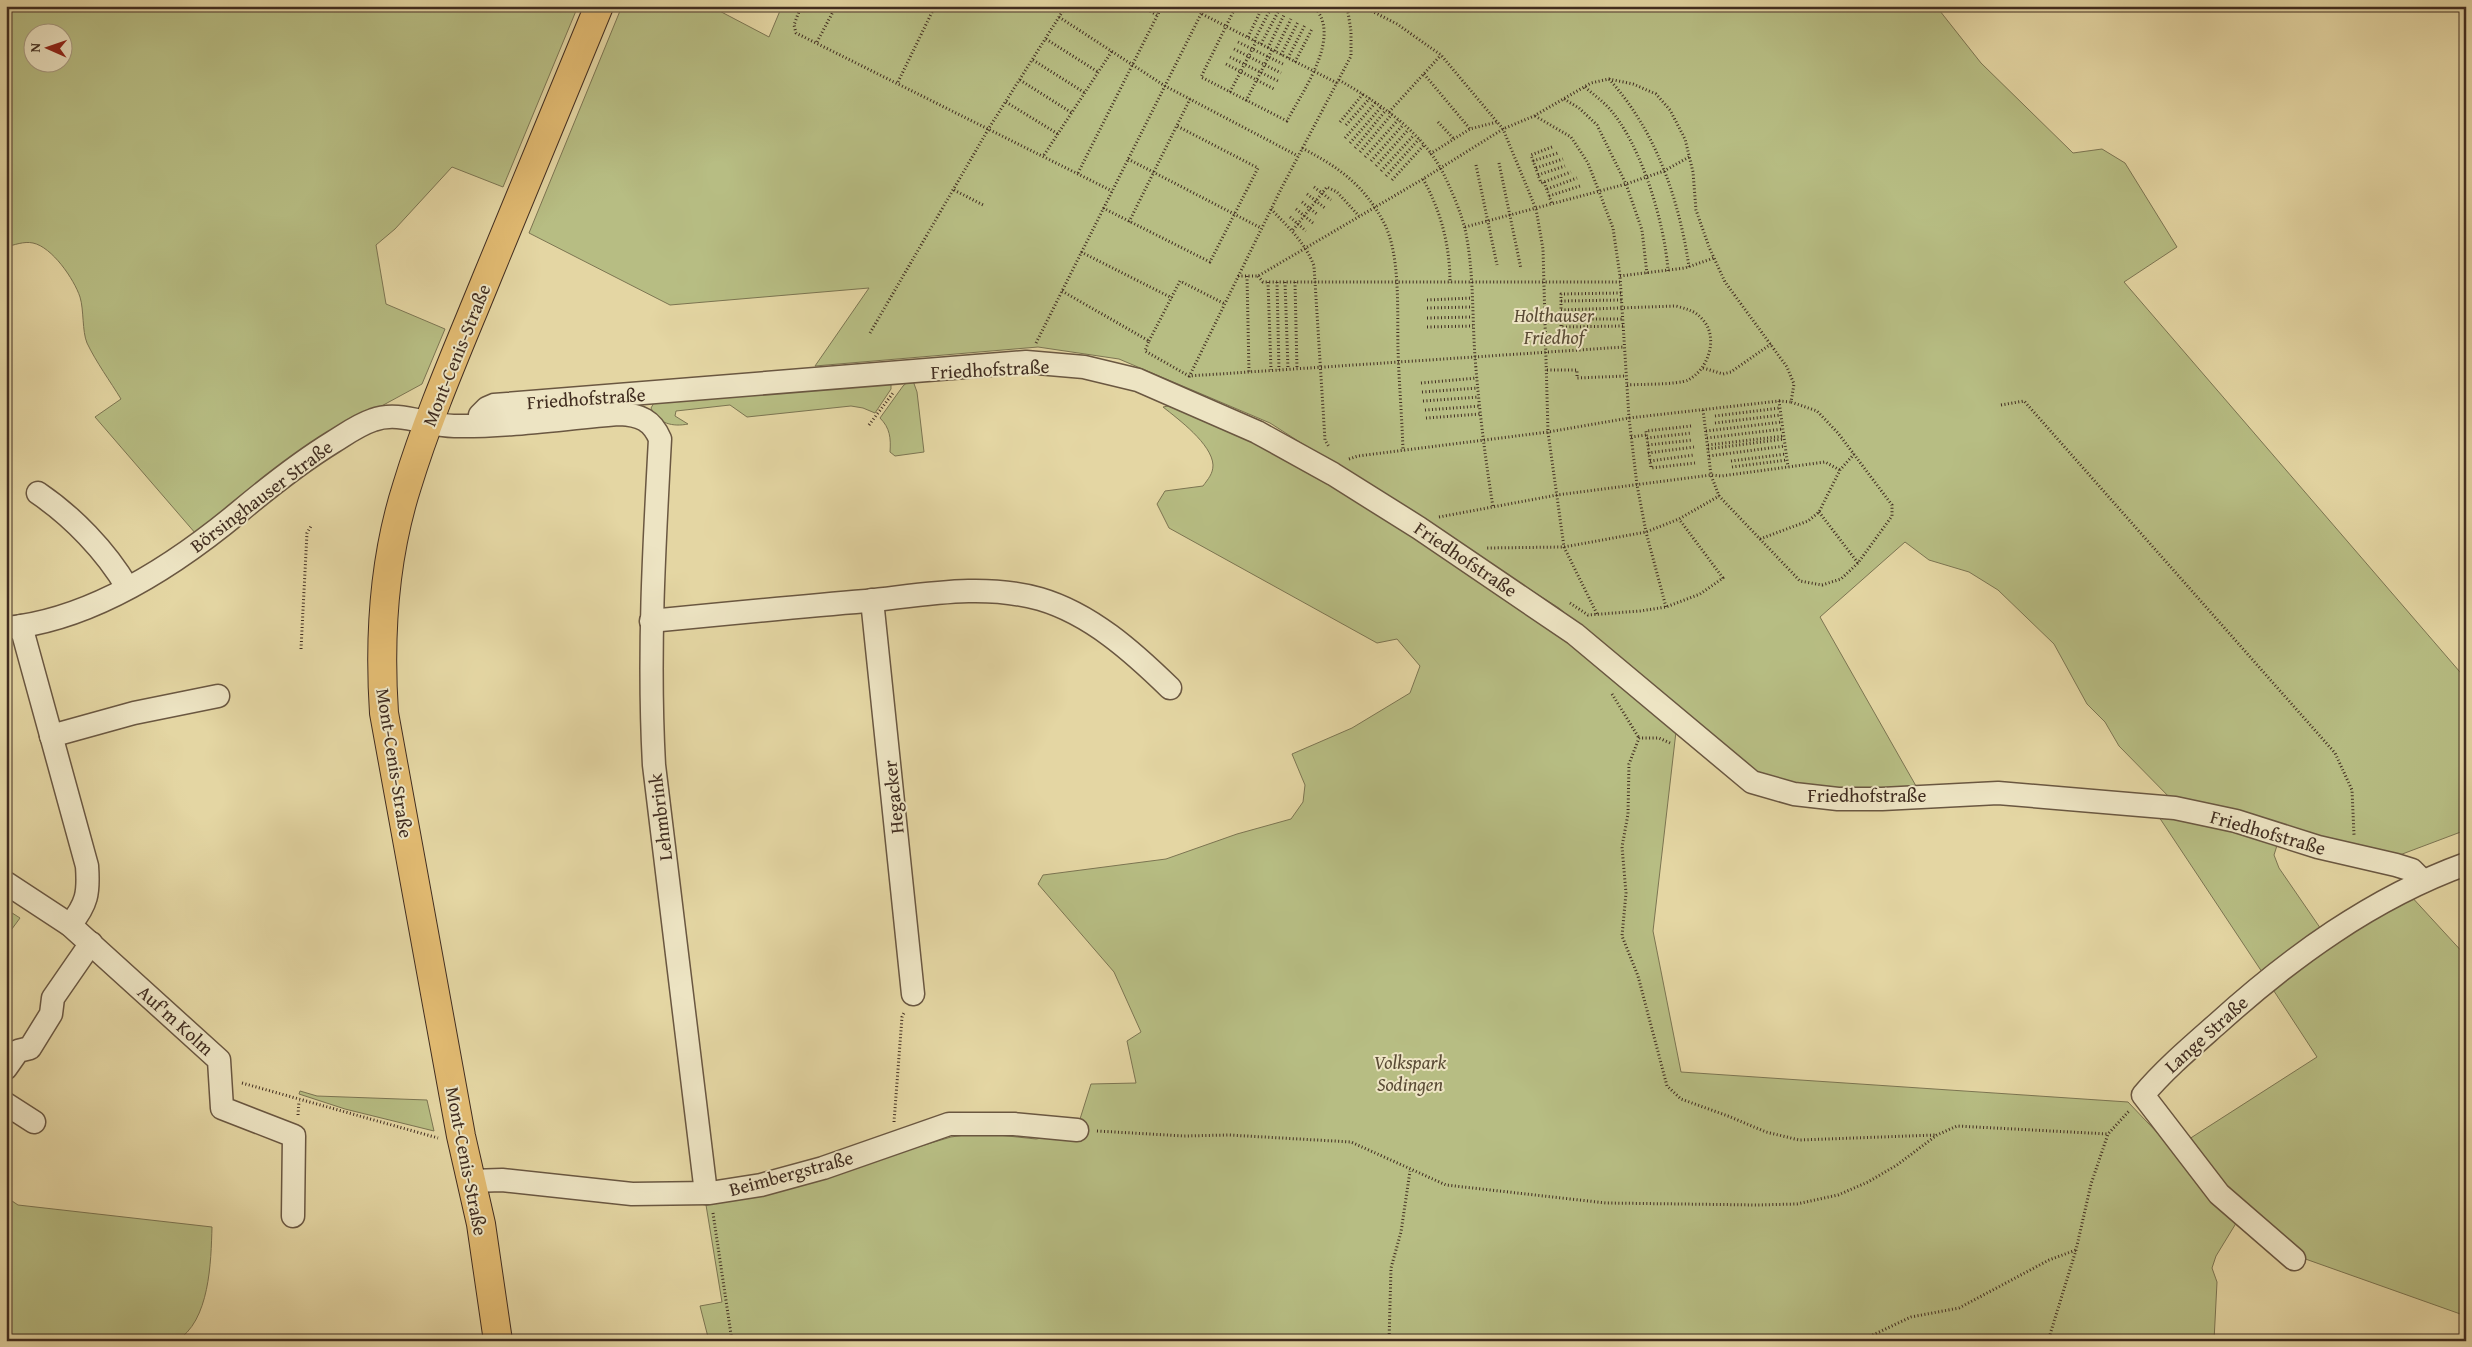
<svg xmlns="http://www.w3.org/2000/svg" width="2472" height="1347" font-family="'Gentium Book Plus',serif">
<rect width="100%" height="100%" fill="#e4d6a3"/>
<filter id="stains"><feTurbulence type="fractalNoise" baseFrequency=".004" numOctaves="4"/><feColorMatrix values="0 0 0 0 .2 0 0 0 0 .09 0 0 0 0 .02 0 0 0 .5 -.17"/></filter>
<radialGradient id="worn" r=".72"><stop offset=".6" stop-color="#630" stop-opacity="0"/><stop offset="1" stop-color="#630" stop-opacity=".3"/></radialGradient>
<g fill="#b7bd83" stroke="#7c7552" fill-rule="evenodd">
<path d="M6,6h572l-75,181 -51,-20 -57,62 -19,16 10,59 59,25 -23,55 -46,25 -180,125 -101,-117 26,-18c-11,-18 -25,-37 -34,-56 -5,-12 -3,-33 -7,-46 -6,-18 -28,-50 -47,-54 -9,-2 -19,2 -27,4zM32,32h30v30h-30z"/>
<path d="M622,6h88l59,31 13,-31h1154l45,57 92,90 29,-4 23,14 52,84 -53,35 342,397v151l-69,26 -221,-52 -57,-58 -14,-24 -18,-18 -33,-60 -56,-54 -29,-18 -40,-12 -24,-18 -85,75 100,176h-99l-68,-19 -194,-166 -289,-185 -151,-64 -81,-12 -223,19 54,-78 -199,17 -141,-72z"/>
<path d="M912,378l5,14 7,60 -29,4 -5,-4c1,-14 0,-24 -10,-34l23,-32z"/>
<path d="M891,380v9l-16,24 -12,-5 -12,-2 -104,11 -17,-12 -54,6 -1,5 13,8c-15,3 -30,0 -37,-16l4,-7z"/>
<path d="M1168,406l88,30 163,97 258,190 -24,208 28,141 447,30 60,63 -2,-24 131,-84 -47,-72 139,-91 57,62v360l-169,-60 -59,-36 -22,36 -4,12 5,14 -3,59h-1505l-9,-35 22,-4 -16,-97 45,-8 200,-60 28,-4 57,6 28,-5v-12l16,-3 11,-35 45,-1 -9,-42 14,-9 -27,-60 -76,-88 5,-9 123,-16 71,-25 54,-15 12,-17 2,-17 -13,-31 60,-26 58,-35 10,-27 -23,-27 -20,4 -208,-115 -12,-24 8,-13 38,-5c5,-7 10,-12 10,-21 -1,-21 -35,-46 -50,-58z"/>
<path d="M2155,811l124,28 -5,16 5,13 44,64 -59,43z"/>
<path d="M9,911l11,7 -14,19v-21z"/>
<path d="M300,1091l17,5 110,4 7,31 -89,-22 -46,-15z"/>
<path d="M6,1197l12,8 194,22c-1,34 -2,95 -36,114h-170z"/>
</g>
<g fill="none" stroke-linecap="round" stroke-linejoin="round">
<defs>
<g id="minor">
<path d="M480,425v-10l7,-7 7,-3 532,-43 58,5 54,13 119,52 76,42 86,54 156,106 177,148 42,12 44,5h44l116,-6 177,15 61,13 82,26 78,18 16,5 11,11"/>
<path d="M38,493c34,23 68,58 89,94"/>
<path d="M872,600l41,394"/>
<path d="M651,621c72,-7 143,-14 215,-20 58,-6 116,-18 174,-2 51,15 93,53 130,89"/>
<path d="M21,626l66,240c2,27 0,38 -17,59"/>
<path d="M6,628c85,-8 169,-63 233,-116 31,-26 60,-49 94,-70 13,-8 25,-17 40,-22 26,-10 54,6 81,6 55,1 112,-8 166,-12 20,1 32,6 40,25 -6,109 -12,217 -6,326l52,428"/>
<path d="M51,736l83,-23 84,-17"/>
<path d="M6,883l64,42 149,135 3,48 72,28 -1,80"/>
<path d="M6,1068l12,-17 12,-3 21,-34 2,-16 38,-55"/>
<path d="M6,1104l28,18"/>
<path d="M471,1181l31,-1 130,14 78,-1 51,-8 62,-17 126,-44h65l63,6"/>
<path d="M2294,1259l-75,-65 -76,-99c22,-26 48,-48 74,-71 73,-66 155,-126 249,-160"/>
</g>
<path id="major" d="M498,1341l-17,-117 -20,-88 -77,-423c-5,-76 0,-155 23,-227 22,-72 53,-142 81,-211 37,-90 74,-179 111,-269"/>
</defs>
<use href="#minor" stroke="#6a5741" stroke-width="25"/>
<use href="#major" stroke="#412d20" stroke-width="30"/>
<g stroke="#412d20" stroke-width="3" stroke-dasharray="1 2.5" stroke-linecap="butt">
<path d="M801,6l-7,19 2,8 316,158"/>
<path d="M1141,6l16,9"/>
<path d="M1236,6l-35,71 86,44c15,-29 57,-86 26,-115"/>
<path d="M1362,6l35,18 44,31 62,74 33,80 7,40 5,183 16,115 33,67"/>
<path d="M1202,14l135,69"/>
<path d="M1059,17l106,69 133,70"/>
<path d="M1248,37l15,-31"/>
<path d="M1046,39l52,33"/>
<path d="M1254,41l17,-33"/>
<path d="M817,42l19,-36"/>
<path d="M1238,42l47,23"/>
<path d="M1261,44l17,-32"/>
<path d="M1268,48l16,-33"/>
<path d="M1234,49l47,24"/>
<path d="M1275,51l16,-32"/>
<path d="M1281,55l17,-33"/>
<path d="M1230,57l48,24"/>
<path d="M1288,58l17,-33"/>
<path d="M1033,60l52,33"/>
<path d="M1295,62l17,-33"/>
<path d="M1226,64l48,25"/>
<path d="M1424,74l46,55"/>
<path d="M1609,79c47,52 70,120 80,188"/>
<path d="M1020,80l52,33"/>
<path d="M1339,80c38,22 80,49 102,89 8,15 20,43 24,60 9,41 7,86 10,128 4,51 10,100 18,150"/>
<path d="M898,82l37,-76"/>
<path d="M1585,87c8,7 16,13 23,20 33,36 57,117 60,164"/>
<path d="M1230,92l26,-50"/>
<path d="M1564,99l15,9 18,17 29,59 16,46 5,44"/>
<path d="M1246,101l26,-51"/>
<path d="M1006,102l52,32"/>
<path d="M1389,112l52,-57"/>
<path d="M1535,116l36,21 17,26 25,65 7,48 9,142 8,67 9,47 20,75"/>
<path d="M1340,122l23,-28"/>
<path d="M1438,122l16,17"/>
<path d="M1346,125l24,-27"/>
<path d="M1345,138l31,-36"/>
<path d="M1350,143l32,-37"/>
<path d="M1552,147l-21,8 10,28 30,-11"/>
<path d="M1302,148c36,19 61,36 81,73 18,32 14,91 15,128 1,34 4,68 5,102"/>
<path d="M1355,148l31,-38"/>
<path d="M1360,152l32,-38"/>
<path d="M1430,154l40,-25 27,-7"/>
<path d="M1044,155l68,-104"/>
<path d="M1365,157l33,-37"/>
<path d="M1128,159l133,69"/>
<path d="M1371,161l32,-36"/>
<path d="M1533,161l25,-8"/>
<path d="M1499,163l22,106"/>
<path d="M1476,165l21,100"/>
<path d="M1376,166l32,-36"/>
<path d="M1536,168l27,-9"/>
<path d="M1381,171l33,-36"/>
<path d="M1078,173l84,-167"/>
<path d="M1538,175l27,-9"/>
<path d="M1386,176l33,-37"/>
<path d="M1423,179c18,32 27,67 27,104"/>
<path d="M1392,180l32,-35"/>
<path d="M1544,182l8,22"/>
<path d="M1314,187l17,13"/>
<path d="M1547,189l30,-11"/>
<path d="M954,190l31,16"/>
<path d="M1307,194l18,14"/>
<path d="M1549,196l31,-10"/>
<path d="M1302,202l16,13"/>
<path d="M1103,208l107,54 48,-94 -81,-42"/>
<path d="M1271,209c17,18 34,33 43,57l11,174 4,7"/>
<path d="M1296,209l17,14"/>
<path d="M1290,217l16,14"/>
<path d="M1129,222l61,-123"/>
<path d="M1465,227l161,-43 38,-13 25,-14"/>
<path d="M1293,230l34,-43 10,5 22,24"/>
<path d="M1081,252l91,46"/>
<path d="M1238,276h20l165,-97 80,-50 31,-13 57,-33 18,-4 24,5 23,10 14,16 15,29 8,33 3,38 13,37 16,35 62,85 7,17 -3,18 26,9 21,22 54,72v11l-34,47 -17,16 -19,6 -22,-4 -81,-85 -40,23 -33,13 -82,15 -78,1"/>
<path d="M1247,276l2,96"/>
<path d="M1258,276l5,6h357"/>
<path d="M1620,276l65,-8 29,-10"/>
<path d="M1268,282l3,88"/>
<path d="M1277,282l2,88"/>
<path d="M1285,282l3,87"/>
<path d="M1295,282l2,87"/>
<path d="M1062,291l87,50 -4,10 44,25 435,-29"/>
<path d="M1621,293l-60,1v33l62,-1"/>
<path d="M1427,300l45,-2"/>
<path d="M1561,301l61,-1"/>
<path d="M1427,308l45,-1"/>
<path d="M1561,310l115,-4c11,3 20,5 27,14 16,18 5,50 -15,60 -11,5 -48,4 -61,5"/>
<path d="M1427,318l45,-1"/>
<path d="M1561,319h62"/>
<path d="M1427,327l46,-1"/>
<path d="M870,333l119,-205 77,-122"/>
<path d="M1149,341l31,-60 45,23"/>
<path d="M1036,343l169,-337"/>
<path d="M1703,368l20,6 8,-2 40,-28"/>
<path d="M1547,370h30v8l49,-2"/>
<path d="M1189,377l92,-188 70,-133v-25l-4,-25"/>
<path d="M1421,383l56,-5"/>
<path d="M1422,392l56,-4"/>
<path d="M1423,401l56,-4"/>
<path d="M1779,401l12,1"/>
<path d="M2001,405l23,-4 311,352 17,37 2,45"/>
<path d="M1425,410l55,-4"/>
<path d="M1703,410l8,65 8,21"/>
<path d="M1715,416l65,-8"/>
<path d="M1426,418l54,-4"/>
<path d="M1715,423l66,-8"/>
<path d="M869,425l24,-32"/>
<path d="M1691,426l-45,5 5,37 44,-5"/>
<path d="M1706,431l76,-9"/>
<path d="M1631,437l15,-2"/>
<path d="M1647,438l45,-5"/>
<path d="M1707,438l76,-9"/>
<path d="M1648,445l45,-5"/>
<path d="M1708,445l76,-9"/>
<path d="M1708,449l76,-10"/>
<path d="M1648,453l46,-6"/>
<path d="M1709,456l76,-10"/>
<path d="M1349,459l9,-3 190,-24 81,-14 150,-17 9,66"/>
<path d="M1650,461l44,-6"/>
<path d="M1731,461l55,-7"/>
<path d="M1732,467l55,-7"/>
<path d="M1819,512l39,51"/>
<path d="M1439,517l118,-22 154,-20 10,1 104,-14 15,8"/>
<path d="M1760,539l48,-18 11,-9 21,-42 14,-16"/>
<path d="M1570,603l18,12 52,-4 26,-4 34,-13 23,-16 -44,-59"/>
<path d="M301,649l6,-116 4,-7"/>
<path d="M1612,694l27,44"/>
<path d="M1670,743l-11,-5h-20l-10,26 -1,50 -6,33 4,46 -4,43 16,40 29,110 14,13 47,17 38,16 33,8 137,-5"/>
<path d="M242,1083l196,55"/>
<path d="M298,1115l1,-14"/>
<path d="M894,1122l8,-105 3,-6"/>
<path d="M1097,1131l87,5 45,-1 122,7 95,43 160,18 151,2 40,-1 41,-9 30,-13 29,-17 40,-30 20,-9 151,8"/>
<path d="M713,1213l19,128"/>
<path d="M1389,1341l2,-73 10,-36 9,-61"/>
<path d="M1860,1341l51,-24 48,-9 90,-48 27,-10"/>
<path d="M2048,1341l28,-91 15,-66 17,-50 21,-23"/>
</g>
<use href="#minor" stroke="#ede4c3" stroke-width="22"/>
<use href="#major" stroke="#e2bb72" stroke-width="28"/>
</g>
<g text-anchor="middle" dominant-baseline="central" stroke-width="4" stroke-linejoin="round" paint-order="stroke">
<g font-size="19" font-style="italic" fill="#594a34" stroke="#ede4c3">
<text x="1554" y="315">Holthauser<tspan x="1554" dy="22">Friedhof</tspan></text>
<text x="1410" y="1062">Volkspark<tspan x="1410" dy="22">Sodingen</tspan></text>
</g>
<g font-size="19" fill="#412d20" stroke="#ede4c3">
<text transform="translate(456 355) rotate(-68)">Mont-Cenis-Straße</text>
<text transform="translate(990 369) rotate(-3)">Friedhofstraße</text>
<text transform="translate(586 398) rotate(-4)">Friedhofstraße</text>
<text transform="translate(261 496) rotate(-37)">Börsinghauser Straße</text>
<text transform="translate(1466 559) rotate(34)">Friedhofstraße</text>
<text transform="translate(395 763) rotate(81)">Mont-Cenis-Straße</text>
<text x="1867" y="795">Friedhofstraße</text>
<text transform="translate(893 797) rotate(-96)">Hegacker</text>
<text transform="translate(660 817) rotate(-97)">Lehmbrink</text>
<text transform="translate(2268 832) rotate(16)">Friedhofstraße</text>
<text transform="translate(176 1020) rotate(42)">Auf'm Kolm</text>
<text transform="translate(2206 1034) rotate(-42)">Lange Straße</text>
<text transform="translate(467 1161) rotate(79)">Mont-Cenis-Straße</text>
<text transform="translate(791 1173) rotate(-15)">Beimbergstraße</text>
</g>
</g>
<rect width="2472" height="1347" fill="none" stroke="#e4d6a3" stroke-width="25"/>
<rect x="8" y="8" width="2457" height="1332" fill="none" stroke="#412d20" stroke-width="2.5"/>
<rect x="12" y="12" width="2447" height="1322" fill="none" stroke="#412d20"/>
<g transform="translate(48 48) rotate(272)"><circle r="24" fill="#ede4c3" stroke="#a89b82"/>
<path d="M0-4L9 19L0 12L-9 19Z" fill="#8f2418"/>
<text y="-8" font-size="14" font-weight="bold" text-anchor="middle" fill="#412d20">N</text>
</g>
<rect width="100%" height="100%" filter="url(#stains)"/>
<rect width="100%" height="100%" fill="url(#worn)"/>
</svg>
